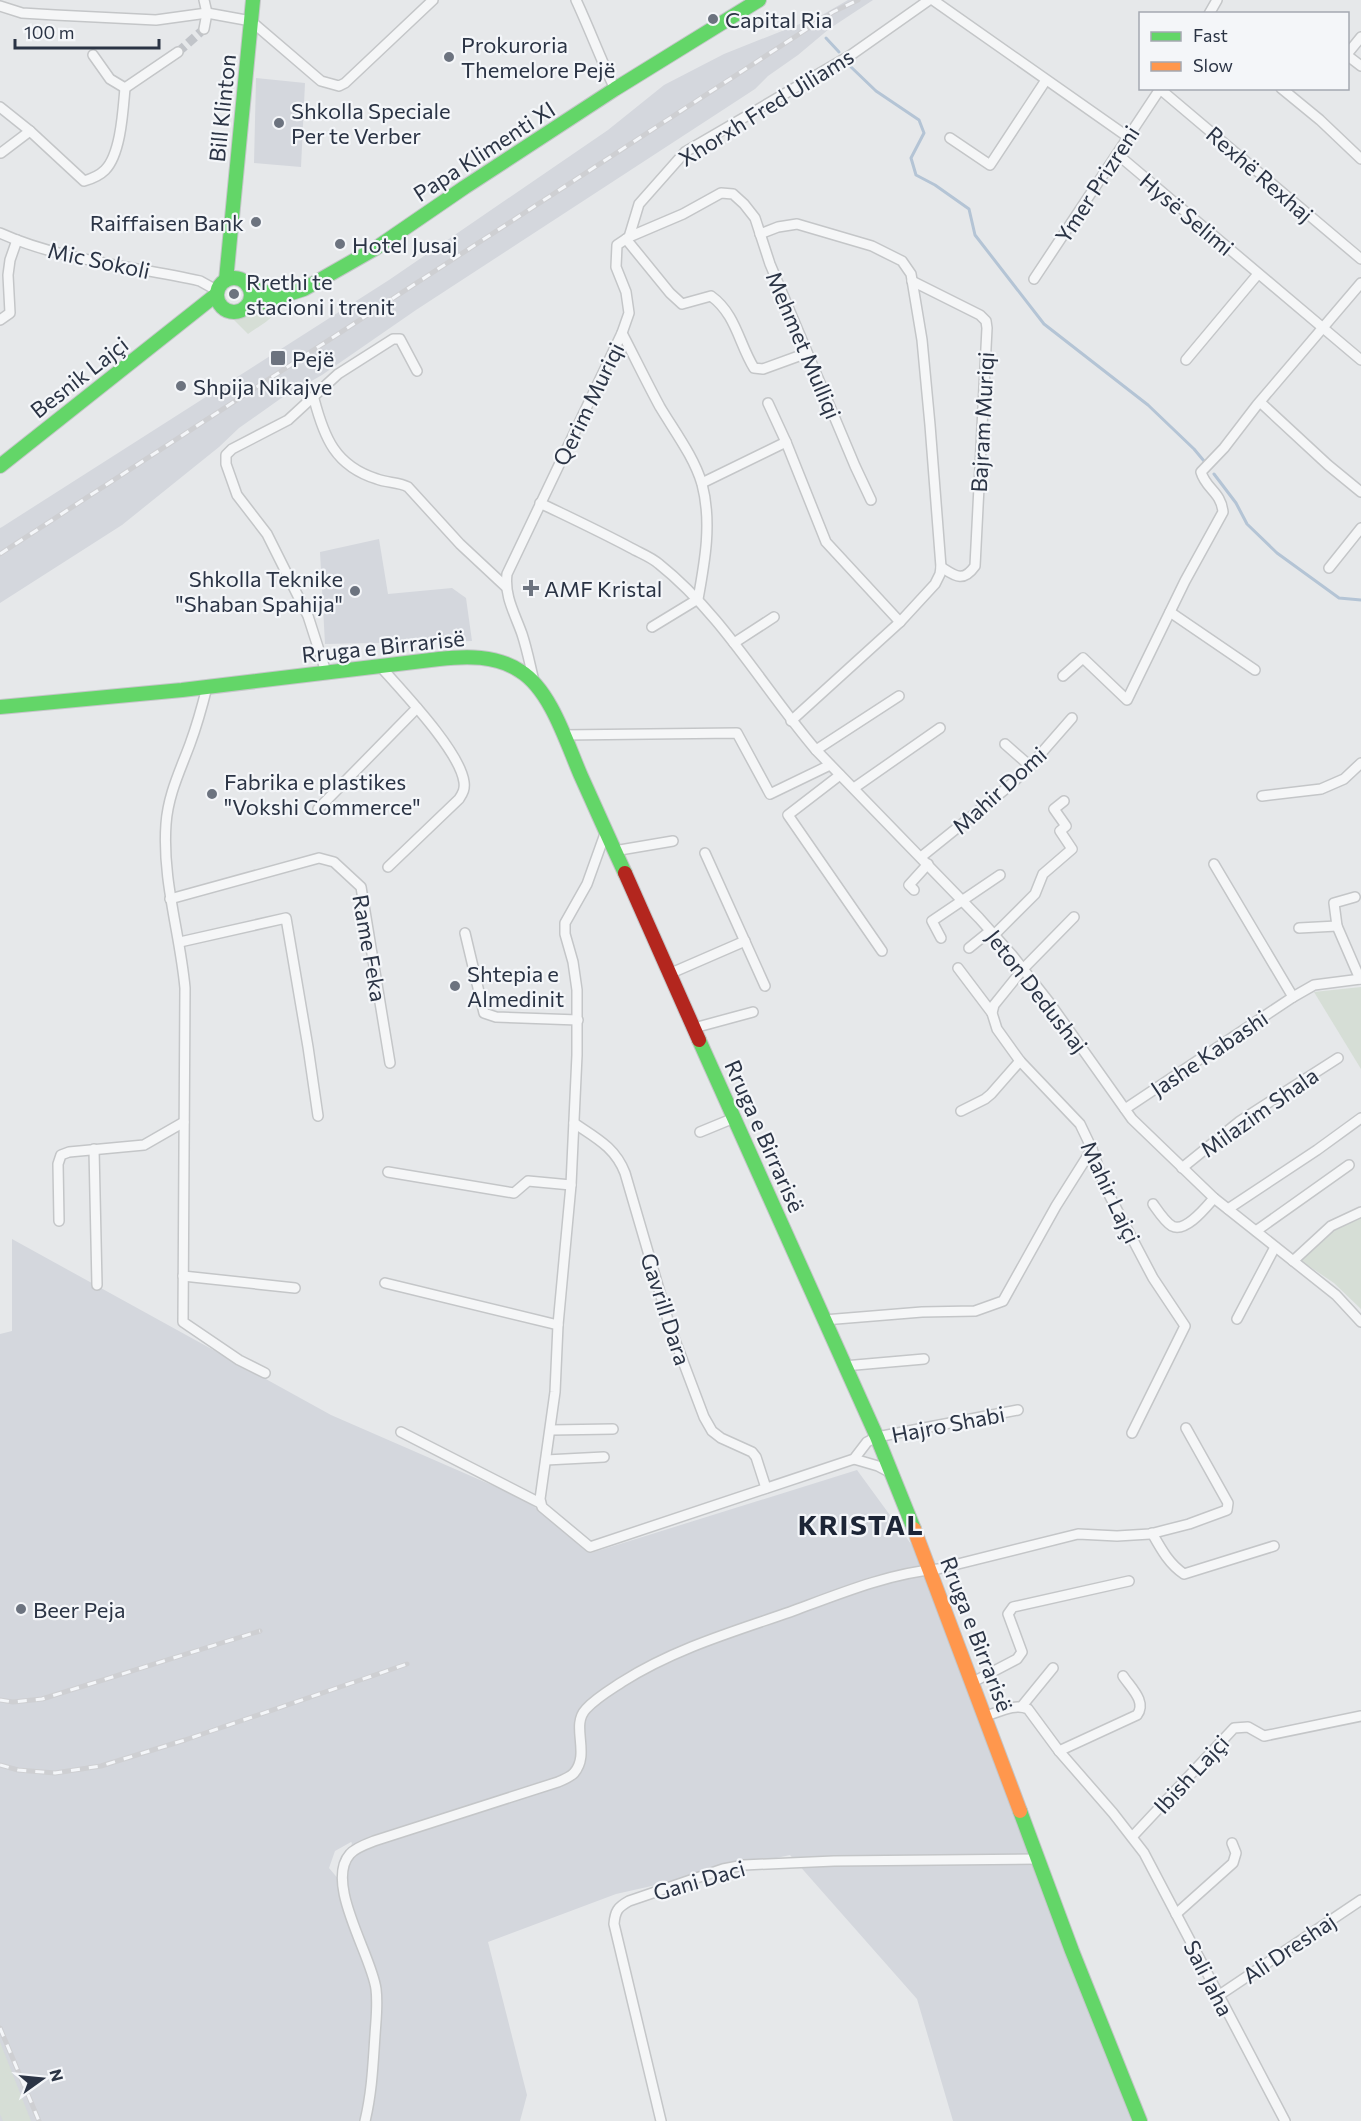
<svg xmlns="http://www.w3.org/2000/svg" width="1361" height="2121" font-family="Commissioner,sans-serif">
<rect width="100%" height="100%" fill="#e6e8ea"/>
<g fill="#d4d7dd" fill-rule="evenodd">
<path d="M848,0h25l-44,29 -31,26 -30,21 -13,13 -339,221 -94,65 -42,24 -41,29 -20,19 -97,78 -122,78v-75l2,-1 387,-247 219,-150 56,-45 60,-31 98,-39z"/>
<path d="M256,78l49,5 -4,84 -47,-4z"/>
<path d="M379,539l9,55 64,-6 14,10 6,43 -147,3 -5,-92z"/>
<path d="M12,1239l319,176 195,85 65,53 266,-83 73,100 211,551h-188l-36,-122 -127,-144 -174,39 -128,48 39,153 -7,26h-520v-787l12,-3zM351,1842l1,1 -12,38 -11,-13 6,-17z"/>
</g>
<g fill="#d6ded6">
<path d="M278,302c0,16 -18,23 -30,32l-17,-17z"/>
<path d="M1361,987v82l-47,-77z"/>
<path d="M1361,1212v97l-27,-26 -37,-25 34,-32z"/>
<path d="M0,2042l31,79h-28l-3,-7z"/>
</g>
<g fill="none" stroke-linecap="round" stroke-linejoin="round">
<g stroke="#b4c4d5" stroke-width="3">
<path d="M826,38l13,14"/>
<path d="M851,67l25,24 43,29 5,13 -13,25 5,17 19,10 34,24 6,26 69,89 104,81 46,44 10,12"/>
<path d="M1214,474l22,29 11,21 30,29 62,45 22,2"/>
</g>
<path stroke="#c1c4c9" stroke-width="9" stroke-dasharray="9 4.5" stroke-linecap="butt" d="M178,52l26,-23"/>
<defs>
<g id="street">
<path d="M576,0c14,30 25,60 39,89"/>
<path d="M933,0l195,137"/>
<path d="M0,6l22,7 33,2 101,5 51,-7 44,8 70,60 18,5 6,-3 88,-83"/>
<path d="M1209,14l8,-14"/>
<path d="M204,29l3,-16 -3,-13"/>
<path d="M1348,53l13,-16"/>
<path d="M93,55l17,24 15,9"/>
<path d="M1348,56l13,10"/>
<path d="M125,88l53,-36"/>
<path d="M1281,88l39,32 41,39"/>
<path d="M0,107l30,24 54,50c7,-2 15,-5 21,-11 16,-16 18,-60 20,-82"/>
<path d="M950,138l40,27 56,-85"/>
<path d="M1,153l29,-22"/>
<path d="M1117,154l244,206"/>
<path d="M0,233c62,28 133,33 200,48l18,10"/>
<path d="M760,234l18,-7 19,-3 75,22 30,15 9,13 11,66 8,85 11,142 -1,7 -5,10 -35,38 -109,99"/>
<path d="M629,237l10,-33 46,-52 166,-97 78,-55"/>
<path d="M626,239l44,54 12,11 29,-8c25,18 28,48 43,72l9,1 44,-16"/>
<path d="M1034,279l126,-190 201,170"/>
<path d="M912,281l68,34 6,6 1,7 -12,238c-12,17 -20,10 -34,1"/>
<path d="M0,320l10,-7 -2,-38 2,-15 7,-20"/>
<path d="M622,333c13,25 25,50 38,74 15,25 34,50 42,77 10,38 3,77 -4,115l-46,28"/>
<path d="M1186,360l72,-86"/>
<path d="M314,399c10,38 21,67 63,80 10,4 22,3 31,8l52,57 45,42"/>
<path d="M1260,402l68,63 33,27"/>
<path d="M786,442l40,100 74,80"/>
<path d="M702,483l84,-41 -18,-39"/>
<path d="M540,503c31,15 61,29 91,45 9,5 20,9 28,16 64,51 104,124 157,186l163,168 33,37 37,47 83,117 82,79 122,97 25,27"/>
<path d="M1329,568l32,-40"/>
<path d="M1170,612l85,58"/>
<path d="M734,643l40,-26"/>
<path d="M380,666c21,24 80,85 84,116 1,7 -1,11 -5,17l-71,68"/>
<path d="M326,672l-18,-56 -41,-82 -30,-39 -11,-31v-9l6,-6 56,-29 50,-46 55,-35h7l17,32"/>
<path d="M1063,676l20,-18 44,42 58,-119 38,-69c-2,-20 -17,-23 -22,-40l23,-24 33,-43 104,-122"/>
<path d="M534,681c-4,-16 -7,-32 -12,-47 -7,-20 -18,-38 -15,-60l115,-241 7,-20 -3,-21 -10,-25 1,-22 12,-8 54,-23 38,-21 12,1 11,10 11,14 15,46 85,202 16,34"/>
<path d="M207,687c-5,20 -10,38 -17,57 -10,27 -22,51 -24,80 -4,56 14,109 19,164l-2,334 56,38 26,13"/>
<path d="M563,735l174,-2 33,61 60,-29"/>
<path d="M1005,744l25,22"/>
<path d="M816,750l83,-54"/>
<path d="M840,775l-52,40 94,136"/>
<path d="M854,788l86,-60"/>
<path d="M1262,796l59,-7 23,-10 17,-16"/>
<path d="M318,809l99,-101"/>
<path d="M606,831l-19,53 -22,39v11l8,28 4,28v65l-6,130 -13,140 -3,67 -15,107 2,8 48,40 264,-88 13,-17 10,-5 141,-27"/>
<path d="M614,851l59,-10"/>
<path d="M705,853l60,133"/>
<path d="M921,857l87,-70 22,-21 42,-48"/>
<path d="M914,890l-5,-5 19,-21"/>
<path d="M1355,897l-21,6 3,23 23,53"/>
<path d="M170,899l149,-41 15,4 27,25 29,176"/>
<path d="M1074,917l-51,52 -29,36 -2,8 5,16 23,32 60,63 12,25 13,38 48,91 32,48 -53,107"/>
<path d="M1299,928l38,-2"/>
<path d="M465,933l19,80 12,4 82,3"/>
<path d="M994,935l41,-41 8,-20 29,-25 -12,-18 6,-5 -12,-17 10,-8"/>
<path d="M941,938l-9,-17 68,-46"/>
<path d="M180,942l106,-24 22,129 10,69"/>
<path d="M969,948l21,-17"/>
<path d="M958,968l34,45"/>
<path d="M669,974l76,-33"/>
<path d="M1293,997l21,-12 47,-6"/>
<path d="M694,1028l59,-16"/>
<path d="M1125,1109l168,-112 -79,-133"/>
<path d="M961,1111l24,-12 6,-5 29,-33"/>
<path d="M574,1123c22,15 41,24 51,50l45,154 34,90 8,14 9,7 31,14 4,5 10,31"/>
<path d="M700,1132l34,-14"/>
<path d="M94,1149l3,136"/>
<path d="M1182,1168l58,-47 98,-63"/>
<path d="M388,1172l126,21 14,-12 43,4"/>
<path d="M1153,1204c5,7 12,18 19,22 14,7 34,-19 42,-28"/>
<path d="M1228,1209l89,-59 44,-32"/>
<path d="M59,1221l-1,-57 3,-9 8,-3 75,-7 40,-23"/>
<path d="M1256,1231l93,-66"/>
<path d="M1293,1261l38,-35 30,-14"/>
<path d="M183,1276l112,12"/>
<path d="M385,1283l173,42"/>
<path d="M1237,1319l38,-72"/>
<path d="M824,1320l98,-8 53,-1 28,-10 53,-95 36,-57"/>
<path d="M844,1366l80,-7"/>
<path d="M551,1430l62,-1"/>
<path d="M401,1432l139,71"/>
<path d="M854,1459l24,7 15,8"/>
<path d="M546,1460l58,-3"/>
<path d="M1152,1533c9,16 17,31 32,41l90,-28"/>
<path d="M973,1682l44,-23 5,-7 -14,-38 5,-7 116,-26"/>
<path d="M1022,1706l31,-38"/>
<path d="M986,1716c13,-4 29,-13 42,-7l31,42 54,62 31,40 141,268"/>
<path d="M1059,1751l78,-36c10,-13 -6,-27 -14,-39"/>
<path d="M1132,1837l102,-109 14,-1 16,9 97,-20"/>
<path d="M1176,1914l57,-51 3,-10 -4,-10"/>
<path d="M1218,1996l143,-96"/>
<path d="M365,2121c7,-29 8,-57 10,-86 1,-16 3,-31 1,-46 -4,-33 -52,-106 -26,-135 5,-6 16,-10 24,-13l184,-59c5,-2 12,-5 16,-9 17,-20 -4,-47 12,-64 10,-11 24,-19 36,-27 52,-33 110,-50 168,-70 46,-17 99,-39 148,-43l140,-35 39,2 33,-2 39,-10 38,-14 1,-7 -42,-75"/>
<path d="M661,2121l-47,-197c1,-13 4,-17 15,-23l94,-32 21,-4 90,-4 204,-2"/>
</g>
<g id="fast">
<circle cx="234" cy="295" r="17"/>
<path d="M226,280l27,-280"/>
<path d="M248,286l15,6 22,2"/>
<path d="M245,308l59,-19 72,-41 89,-61 150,-98 144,-89"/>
<path d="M0,466l217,-172"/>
<path d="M0,707l182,-17 257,-31c27,-3 57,-4 81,12 31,19 47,73 61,105 15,33 29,65 44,97"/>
<path d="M699,1040l178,397 37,92"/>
<path d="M1020,1811l52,140 68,170"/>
</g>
<path id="slow" d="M914,1529l106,282"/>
<path id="jam" d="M625,873l74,167"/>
</defs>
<use href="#street" stroke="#c4c6c8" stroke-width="12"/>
<use href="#fast" stroke="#c4c6c8" stroke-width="16"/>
<use href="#slow" stroke="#c4c6c8" stroke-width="16"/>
<use href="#jam" stroke="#c4c6c8" stroke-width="16"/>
<use href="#street" stroke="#f5f6f7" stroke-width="9"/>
<use href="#fast" stroke="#63d668" stroke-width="14"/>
<use href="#slow" stroke="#ff974d" stroke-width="14"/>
<use href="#jam" stroke="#b3261e" stroke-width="14"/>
<defs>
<g id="rail">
<path d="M0,554l833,-542 25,-12"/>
<path d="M0,1700l13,2 29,-3 218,-68"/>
<path d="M0,1765l18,5 37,3 46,-7 84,-26 222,-76"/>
<path d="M0,2028l39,93"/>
</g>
</defs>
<use href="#rail" stroke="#cecfd2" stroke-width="5"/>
<use href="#rail" stroke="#f4f6f9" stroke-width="3" stroke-dasharray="9" stroke-linecap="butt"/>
</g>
<g fill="#6c737f" stroke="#f4f6f9" stroke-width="2">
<circle cx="713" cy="19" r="6"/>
<circle cx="449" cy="57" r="6"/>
<circle cx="279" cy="123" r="6"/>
<circle cx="256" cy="222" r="6"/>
<circle cx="340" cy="244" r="6"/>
<circle cx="234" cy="294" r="6"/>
<rect x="270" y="350" width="16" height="16" rx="3"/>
<circle cx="181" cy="386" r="6"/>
<path d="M528 579h6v6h6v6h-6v6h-6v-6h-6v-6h6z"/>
<circle cx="355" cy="591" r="6"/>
<circle cx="212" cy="794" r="6"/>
<circle cx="455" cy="986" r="6"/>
<circle cx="21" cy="1609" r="6"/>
</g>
<g text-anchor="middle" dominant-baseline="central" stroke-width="4.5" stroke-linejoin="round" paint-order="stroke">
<g font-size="22" fill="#2b3445" stroke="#f4f6f9" text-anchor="start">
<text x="725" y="19">Capital Ria</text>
<text x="461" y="44">Prokuroria<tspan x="461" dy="25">Themelore Pejë</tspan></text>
<text x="291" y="110">Shkolla Speciale<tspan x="291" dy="25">Per te Verber</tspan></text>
<text x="244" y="222" text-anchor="end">Raiffaisen Bank</text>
<text x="352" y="244">Hotel Jusaj</text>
<text x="246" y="281">Rrethi te<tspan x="246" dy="25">stacioni i trenit</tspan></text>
<text x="292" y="358">Pejë</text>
<text x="193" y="386">Shpija Nikajve</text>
<text x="343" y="578" text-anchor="end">Shkolla Teknike<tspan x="343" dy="25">"Shaban Spahija"</tspan></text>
<text x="544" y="588">AMF Kristal</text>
<text x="224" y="781">Fabrika e plastikes<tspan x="224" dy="25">"Vokshi Commerce"</tspan></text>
<text x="467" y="973">Shtepia e<tspan x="467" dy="25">Almedinit</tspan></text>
<text x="33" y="1609">Beer Peja</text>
</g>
<g font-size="22" fill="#2b3445" stroke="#f4f6f9">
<text transform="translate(766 107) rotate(-32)">Xhorxh Fred Uiliams</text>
<text transform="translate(222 108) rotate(-84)">Bill Klinton</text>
<text transform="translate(484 151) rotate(-33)">Papa Klimenti XI</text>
<text transform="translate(1260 174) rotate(41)">Rexhë Rexhaj</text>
<text transform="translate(1097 184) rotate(-57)">Ymer Prizreni</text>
<text transform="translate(1187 214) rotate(40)">Hysë Selimi</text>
<text transform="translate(99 260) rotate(12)">Mic Sokoli</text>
<text transform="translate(804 345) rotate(67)">Mehmet Mulliqi</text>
<text transform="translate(79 377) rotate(-38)">Besnik Lajçi</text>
<text transform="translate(588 404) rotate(-64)">Qerim Muriqi</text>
<text transform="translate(982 422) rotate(-87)">Bajram Muriqi</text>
<text transform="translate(383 646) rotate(-6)">Rruga e Birrarisë</text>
<text transform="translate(999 790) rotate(-42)">Mahir Domi</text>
<text transform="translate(370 948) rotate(80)">Rame Feka</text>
<text transform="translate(1037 991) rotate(52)">Jeton Dedushaj</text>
<text transform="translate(1209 1053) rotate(-34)">Jashe Kabashi</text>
<text transform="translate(1259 1112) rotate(-35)">Milazim Shala</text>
<text transform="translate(765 1136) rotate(66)">Rruga e Birrarisë</text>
<text transform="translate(1111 1192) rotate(65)">Mahir Lajçi</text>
<text transform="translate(666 1309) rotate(72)">Gavrill Dara</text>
<text transform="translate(948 1424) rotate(-11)">Hajro Shabi</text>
<text transform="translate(977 1634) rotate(69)">Rruga e Birrarisë</text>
<text transform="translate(1191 1774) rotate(-47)">Ibish Lajçi</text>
<text transform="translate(699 1880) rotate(-16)">Gani Daci</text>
<text transform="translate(1289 1948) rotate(-34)">Ali Dreshaj</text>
<text transform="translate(1209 1978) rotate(63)">Sali Jaha</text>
</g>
<g font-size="28" font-weight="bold" letter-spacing="1.5" fill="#1d2536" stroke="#f4f6f9">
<text x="861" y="1524">KRISTAL</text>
</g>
</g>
<rect x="1139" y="12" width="210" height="78" fill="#f4f6f9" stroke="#a4a8b1" stroke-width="1.5"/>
<rect x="1151" y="32" width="30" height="9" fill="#63d668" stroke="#a4a8b1" stroke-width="1.5"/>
<text x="1193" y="42" font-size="18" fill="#2b3445">Fast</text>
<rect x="1151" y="62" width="30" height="9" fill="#ff974d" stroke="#a4a8b1" stroke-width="1.5"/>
<text x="1193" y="72" font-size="18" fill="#2b3445">Slow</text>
<g transform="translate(42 2079) rotate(75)" stroke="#f4f6f9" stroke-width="4.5" paint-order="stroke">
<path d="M0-4.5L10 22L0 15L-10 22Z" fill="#2b3445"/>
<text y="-9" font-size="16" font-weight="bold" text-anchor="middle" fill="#2b3445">N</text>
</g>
<path d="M15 39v9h144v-9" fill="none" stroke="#2b3445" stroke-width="3"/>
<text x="24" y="39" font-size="18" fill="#2b3445" stroke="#f4f6f9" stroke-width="4.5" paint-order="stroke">100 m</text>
</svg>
